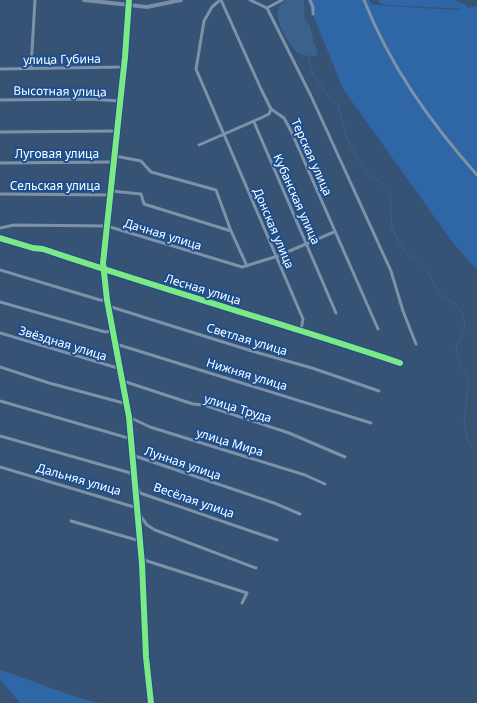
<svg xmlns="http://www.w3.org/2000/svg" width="477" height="703" font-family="'Noto Sans',sans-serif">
<rect width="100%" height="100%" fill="#365274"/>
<g fill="#2f66a5">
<path d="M307,0h62l4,5 83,5 7,-1 -76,-4 -7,-2 -3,-3h78l11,5 2,3 9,-2v264l-24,-27 -110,-154z"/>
<path d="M0,670c34,10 66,26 100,33h-80l-20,-23z"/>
</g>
<path fill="#3b618d" d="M286,0h18l1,19 5,7 4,17 4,8 -2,5c-5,0 -11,0 -16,-2 -10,-5 -25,-33 -22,-44 1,-5 5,-7 8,-10z"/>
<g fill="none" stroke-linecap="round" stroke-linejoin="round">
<path stroke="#3b618d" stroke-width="1" d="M308,56l5,17 11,18 14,14 9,34 10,18 10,16 13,9 10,12 2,35 9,17 5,7 13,9 8,9 14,25 13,6 9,12 2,15 -9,17 2,12 11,23 -5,38 2,15 2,7 9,12"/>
<g stroke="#7d92a8" stroke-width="3">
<path d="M129,0l-4,57 -22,206 4,37 22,117 13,147 4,93 5,46"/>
<path d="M220,0l-8,7 -8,14 -8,48 107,250 -2,11"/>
<path d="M221,0l40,89 10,20 13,9 7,13 87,198"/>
<path d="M250,0l17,8 44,88 80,175 12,40 13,33"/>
<path d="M310,0l3,7v7"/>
<path d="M364,0c26,66 66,122 113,175"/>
<path d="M267,8l15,-8"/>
<path d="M31,68l4,-68"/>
<path d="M0,69l124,-2"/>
<path d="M0,100l90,-1 29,2"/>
<path d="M254,122l82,191"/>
<path d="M0,132l117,-1"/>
<path d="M199,145l64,-28 6,-3 2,-5"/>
<path d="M115,156l26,5 10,11 65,18 15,41 16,35"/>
<path d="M0,163l114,-1"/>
<path d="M111,191l30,3 3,10 87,27"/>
<path d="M0,194l111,1"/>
<path d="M0,228l14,-3 93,1 135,41 36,-11 56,-24"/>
<path d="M0,238l33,10 10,1c118,40 238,74 357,114"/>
<path d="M0,270l100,30h7"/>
<path d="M0,302l105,30 8,-1"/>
<path d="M108,306l144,45 60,17 67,23"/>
<path d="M0,333l121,36"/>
<path d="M116,344l255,79"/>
<path d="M0,367l49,16 78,21"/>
<path d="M123,381l70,23 11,1 85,28 56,24"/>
<path d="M0,401l128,37 3,4"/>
<path d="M129,417l21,10 155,48 20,9"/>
<path d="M0,436l127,36 5,2 1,5"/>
<path d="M134,453l1,3 139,47 26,11"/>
<path d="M0,467l134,40 13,18 8,5 101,38"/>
<path d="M136,484l4,9 137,47"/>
<path d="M71,521l69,20"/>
<path d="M141,559l106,34 -5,10"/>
</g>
<path stroke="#798da4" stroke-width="4" d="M84,0l63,7 34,-7"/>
<defs>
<g id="cycleway">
<path d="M129,0l-4,57 -22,206 4,37 22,117 13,147 4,93 5,46"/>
<path d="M0,238l33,10 10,1c118,40 238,74 357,114"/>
</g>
</defs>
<use href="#cycleway" stroke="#1b4f8f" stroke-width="8"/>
<use href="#cycleway" stroke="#7ce984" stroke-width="6"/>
</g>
<g text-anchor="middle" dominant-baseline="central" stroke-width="4" stroke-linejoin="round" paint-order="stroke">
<g font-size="12" fill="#fff" stroke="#1b4f8f">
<text transform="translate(62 59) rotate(-1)">улица Губина</text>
<text transform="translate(60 91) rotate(1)">Высотная улица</text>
<text x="57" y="153">Луговая улица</text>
<text transform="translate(312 157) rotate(66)">Терская улица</text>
<text x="55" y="185">Сельская улица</text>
<text transform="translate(297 199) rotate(66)">Кубанская улица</text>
<text transform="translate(274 228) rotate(67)">Донская улица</text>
<text transform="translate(163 234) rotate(17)">Дачная улица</text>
<text transform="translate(203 289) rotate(17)">Лесная улица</text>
<text transform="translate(247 339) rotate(17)">Светлая улица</text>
<text transform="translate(63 343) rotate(17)">Звёздная улица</text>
<text transform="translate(247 374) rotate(17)">Нижняя улица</text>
<text transform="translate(238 408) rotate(17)">улица Труда</text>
<text transform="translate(230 442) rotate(17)">улица Мира</text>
<text transform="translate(183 463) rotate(19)">Лунная улица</text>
<text transform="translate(79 479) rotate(16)">Дальняя улица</text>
<text transform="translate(194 500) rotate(19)">Весёлая улица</text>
</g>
</g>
</svg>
